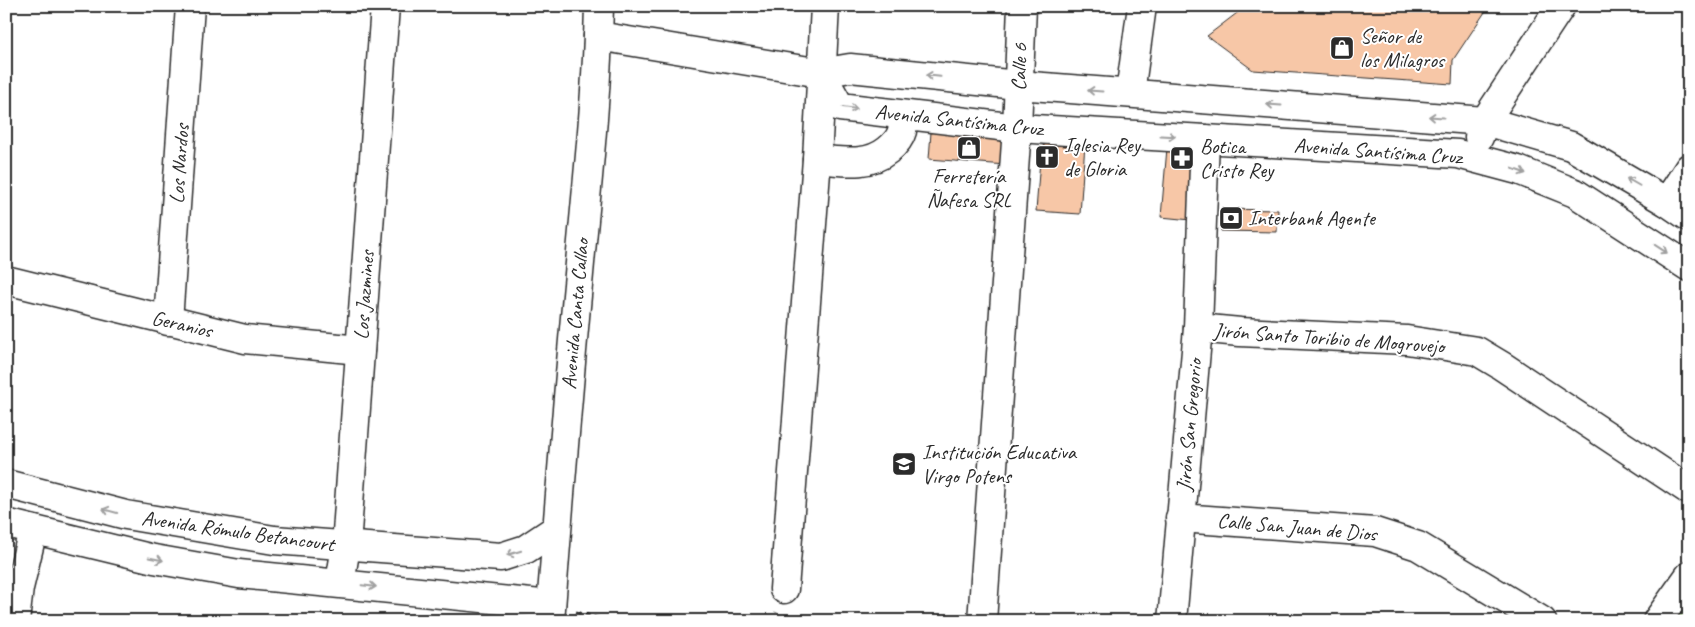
<svg xmlns="http://www.w3.org/2000/svg" width="1695" height="627" font-family="Caveat,sans-serif">
<rect width="100%" height="100%" fill="#fff"/>
<filter id="ink" filterUnits="userSpaceOnUse"><feTurbulence type="fractalNoise" baseFrequency=".02" numOctaves="2"/><feDisplacementMap in="SourceGraphic" scale="10" xChannelSelector="R" yChannelSelector="G"/><feConvolveMatrix kernelMatrix="1 2 1 2 8 2 1 2 1" color-interpolation-filters="sRGB"/></filter>
<g filter="url(#ink)">
<path fill="#c0e7a2" stroke="#768966" d="M1689,593v28h-19z"/>
<g fill="#f7c7a7" stroke="#2b2b2b">
<path d="M1235,6h254l-36,54 -1,24 -199,-14 -46,-34 34,-26z"/>
<path d="M931,132l78,6 -3,27 -77,-6z"/>
<path d="M1052,141l33,3 -5,70 -44,-3 5,-64z"/>
<path d="M1167,148l30,3 -6,69 -30,-3z"/>
<path d="M1221,209l57,1 -1,22 -56,-1z"/>
</g>
<g fill="none" stroke-linecap="round" stroke-linejoin="round">
<defs>
<g id="minor">
<path d="M598,36l223,37 29,-5 168,17 467,36 86,25 96,56 22,15"/>
<path d="M821,73l19,34 177,21 441,26 60,16 57,23 114,74"/>
<path d="M1130,93l12,-87"/>
<path d="M1479,137l6,-16 76,-115"/>
<path d="M817,159c25,2 50,8 71,-9 6,-5 12,-11 14,-19 1,-5 1,-10 2,-15"/>
<path d="M1667,202l22,-34"/>
<path d="M6,280l239,59 115,11"/>
<path d="M168,321l22,-315"/>
<path d="M1198,328l42,4 167,8 70,11 25,15 187,124"/>
<path d="M6,484l120,31 148,25 227,17 25,-8 30,-20"/>
<path d="M1180,518l195,14 43,14 124,75"/>
<path d="M6,523l148,36 85,15 312,31"/>
<path d="M340,583l6,-37 39,-540"/>
<path d="M784,589l33,-430 8,-153"/>
<path d="M15,621l4,-33 14,-58"/>
<path d="M550,621c9,-116 18,-231 29,-347 8,-89 18,-178 20,-268"/>
<path d="M982,621l35,-493 5,-122"/>
<path d="M1172,621l26,-293 7,-189"/>
<path d="M1657,621l32,-45"/>
</g>
</defs>
<use href="#minor" stroke="#2b2b2b" stroke-width="31"/>
<g stroke="#2b2b2b" stroke-width="3" stroke-dasharray="5 4" stroke-linecap="butt">
<path d="M576,612l34,9"/>
<path d="M773,621l3,-9"/>
</g>
<use href="#minor" stroke="#fff" stroke-width="28"/>
</g>
<defs><path id="oneway-shaft" d="M-6 0H5M1.5-3L5.5 0L1.5 3" fill="none" stroke-width="1.6" stroke-linecap="round" stroke-linejoin="round" transform="scale(1.25)"/></defs>
<g stroke="#a0a0a0">
<use href="#oneway-shaft" transform="translate(933 76) rotate(-174)"/>
<use href="#oneway-shaft" transform="translate(1095 91) rotate(-176)"/>
<use href="#oneway-shaft" transform="translate(1274 105) rotate(-176)"/>
<use href="#oneway-shaft" transform="translate(850 108) rotate(8)"/>
<use href="#oneway-shaft" transform="translate(1436 117) rotate(-176)"/>
<use href="#oneway-shaft" transform="translate(1168 136) rotate(3)"/>
<use href="#oneway-shaft" transform="translate(1519 171) rotate(19)"/>
<use href="#oneway-shaft" transform="translate(1633 182) rotate(-150)"/>
<use href="#oneway-shaft" transform="translate(1661 249) rotate(33)"/>
<use href="#oneway-shaft" transform="translate(110 511) rotate(-165)"/>
<use href="#oneway-shaft" transform="translate(514 553) rotate(163)"/>
<use href="#oneway-shaft" transform="translate(156 559) rotate(12)"/>
<use href="#oneway-shaft" transform="translate(369 586) rotate(6)"/>
</g>
</g>
<defs>
<symbol id="shop-square" viewBox="-11 -11 22 22"><rect x="-9" y="-9" width="18" height="18" rx="4" fill="#2b2b2b" stroke="#fff"/><path d="M-5-2.5h2.3a2.7 3.5 0 0 1 5.4 0H5L5.5 6h-11ZM-1.5-2.5h3a1.5 2.3 0 0 0-3 0Z" fill="#fff"/></symbol>
<symbol id="church-square" viewBox="-11 -11 22 22"><rect x="-9" y="-9" width="18" height="18" rx="4" fill="#2b2b2b" stroke="#fff"/><path d="M-1.2-6h2.4v3.5h3.3v2.4h-3.3V6h-2.4V-.1h-3.3v-2.4h3.3Z" fill="#fff"/></symbol>
<symbol id="pharmacy-square" viewBox="-11 -11 22 22"><rect x="-9" y="-9" width="18" height="18" rx="4" fill="#2b2b2b" stroke="#fff"/><path d="M-2-6h4v4h4v4h-4v4h-4v-4h-4v-4h4Z" fill="#fff"/></symbol>
<symbol id="bank-square" viewBox="-11 -11 22 22"><rect x="-9" y="-9" width="18" height="18" rx="4" fill="#2b2b2b" stroke="#fff"/><path d="M-6-4H6V4H-6ZM0-2.3a2.3 2.3 0 1 0 0 4.6a2.3 2.3 0 1 0 0-4.6Z" fill="#fff"/></symbol>
<symbol id="school-square" viewBox="-11 -11 22 22"><rect x="-9" y="-9" width="18" height="18" rx="4" fill="#2b2b2b" stroke="#fff"/><path d="M0-5L7-2L0 1L-7-2ZM-4 1L0 2.5L4 1V4Q0 6-4 4Z" fill="#fff"/></symbol>
</defs>
<g fill-rule="evenodd">
<use href="#shop-square" x="1328" y="34" width="28" height="28"/>
<use href="#shop-square" x="955" y="134" width="28" height="28"/>
<use href="#church-square" x="1033" y="143" width="28" height="28"/>
<use href="#pharmacy-square" x="1168" y="144" width="28" height="28"/>
<use href="#bank-square" x="1217" y="204" width="28" height="28"/>
<use href="#school-square" x="890" y="450" width="28" height="28"/>
</g>
<g text-anchor="middle" dominant-baseline="central" stroke-width="4" stroke-linejoin="round" paint-order="stroke">
<g font-size="21" fill="#2b2b2b" stroke="#fff" text-anchor="start">
<text x="1360" y="36">Señor de<tspan x="1360" dy="24">los Milagros</tspan></text>
<text x="1064" y="145">Iglesia Rey<tspan x="1064" dy="24">de Gloria</tspan></text>
<text x="1200" y="146">Botica<tspan x="1200" dy="24">Cristo Rey</tspan></text>
<text x="969" y="176" text-anchor="middle">Ferretería<tspan x="969" dy="24">Ñafesa SRL</tspan></text>
<text x="1248" y="218">Interbank Agente</text>
<text x="922" y="452">Institución Educativa<tspan x="922" dy="24">Virgo Potens</tspan></text>
</g>
<g font-size="21" fill="#2b2b2b" stroke="#fff">
<text transform="translate(1019 67) rotate(-88)">Calle 6</text>
<text transform="translate(959 120) rotate(6)">Avenida Santísima Cruz</text>
<text transform="translate(1378 151) rotate(4)">Avenida Santísima Cruz</text>
<text transform="translate(179 164) rotate(-86)">Los Nardos</text>
<text transform="translate(364 295) rotate(-86)">Los Jazmines</text>
<text transform="translate(575 314) rotate(-85)">Avenida Canta Callao</text>
<text transform="translate(182 324) rotate(13)">Geranios</text>
<text transform="translate(1329 338) rotate(4)">Jirón Santo Toribio de Mogrovejo</text>
<text transform="translate(1189 425) rotate(-85)">Jirón San Gregorio</text>
<text transform="translate(1297 527) rotate(5)">Calle San Juan de Dios</text>
<text transform="translate(238 531) rotate(8)">Avenida Rómulo Betancourt</text>
</g>
</g>
<rect width="1695" height="627" fill="none" stroke="#fff" stroke-width="25"/>
<rect x="12" y="12" width="1670" height="602" fill="none" stroke="#2b2b2b" stroke-width="2" filter="url(#ink)"/>
</svg>
